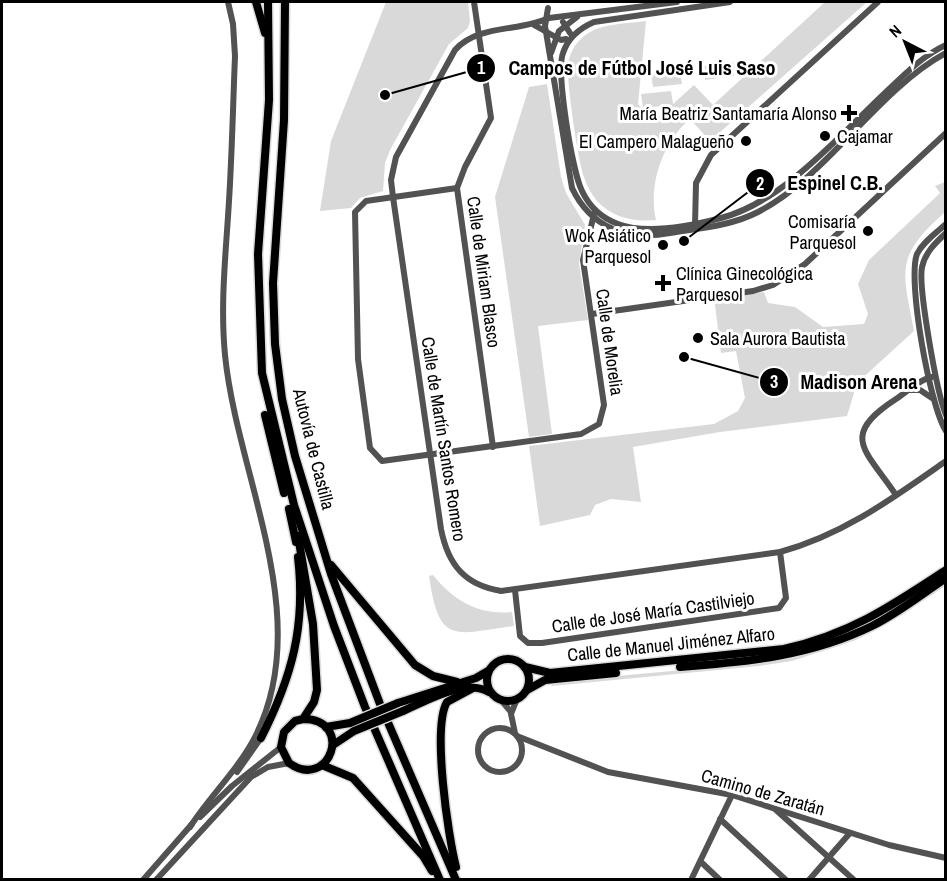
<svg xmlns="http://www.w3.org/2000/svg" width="947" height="881" font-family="'Archivo Narrow',sans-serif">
<rect width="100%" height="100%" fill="#fff"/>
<g fill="#d9d9d9">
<path d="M386,2h82l2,19 -2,7 -19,16 -59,106 -5,13 -2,28 -23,7 -9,10 -31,3 11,-70z"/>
<path d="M825,2h42l-157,139 -20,-22c-28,24 -42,66 -34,101 -22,2 -43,-2 -59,-19 -6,-7 -10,-15 -13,-24 -6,-17 -18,-98 -16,-114 2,-9 6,-18 13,-24 15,-16 44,-15 65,-18l-8,83 16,17 18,-16 -29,3 -2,-14 30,-3 2,13 21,-19 19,20z"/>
<path d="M733,62l1,14 -29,4 -1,-14z"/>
<path d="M680,70l2,14 -29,3 -2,-13z"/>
<path d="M547,84l14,93 5,16 19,32 -6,39 9,56 -50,6 14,108 -23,3 -34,-240 34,-110z"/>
<path d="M945,182v30c-50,45 -43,56 -31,119l-57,52 -10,33 -127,16 -87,15 8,55 -30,-3 -16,6 -5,10 -50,11 -11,-80 185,-22 24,-13 7,-13 -9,-47 -15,2 -7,-56 50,-5 4,11 27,4 28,20 41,-3 4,-10 -10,-30 11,-24 71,-67 -5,-7z"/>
<path d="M433,575c21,26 45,40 79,37l2,14c-60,8 -75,20 -85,-50z"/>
<path d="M945,582v4l-43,29 -46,25 -64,21 -33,5 -207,20 -1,-4 176,-16 64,-9 41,-12z"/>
</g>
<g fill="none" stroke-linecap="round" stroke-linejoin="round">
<defs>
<g id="highway">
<path d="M256,2l9,31"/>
<path d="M268,2l1,98 -11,154 4,119 32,132 40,121 31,81 75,173"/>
<path d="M285,2l-1,118 -11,163 2,61 7,55 13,57 36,118 49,130 76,176"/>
<path d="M265,415l19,78"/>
<path d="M289,509l7,33"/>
<path d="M298,536l15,88 4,66 -3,12 -11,17 -8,2 -11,11 -3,15 8,16c41,29 66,-44 14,-44"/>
<path d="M331,565l84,100 18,11 24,6"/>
<circle cx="508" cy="680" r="21"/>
<path d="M525,667l25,6 234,-24c66,-15 106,-42 162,-79"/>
<path d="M680,667c67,-5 131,-11 192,-41 26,-13 50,-32 74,-48"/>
<path d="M527,690l18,-10 71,-7"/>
<path d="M398,703l78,-25 12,-7"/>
<path d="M403,711c23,-10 62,-33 86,-19"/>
<path d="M326,727l24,-4"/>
<path d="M261,738c31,-61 45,-112 37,-181"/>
<path d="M333,745l21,-14"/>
<path d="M322,765l31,13 70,78 9,15"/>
<path d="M456,867c-8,-31 -24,-140 -9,-165l26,-14"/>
</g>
</defs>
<use href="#highway" stroke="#dbdbdb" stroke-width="11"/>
<g stroke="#525252" stroke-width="6">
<path d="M474,2l17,116 -26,49 -8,21 36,259"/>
<path d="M677,2l-128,16c-29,14 -71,6 -94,32l-59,107 -5,23 2,17 48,332c7,36 24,56 60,62l279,-39c63,-17 113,-54 166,-91"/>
<path d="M730,2l-136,20c-14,6 -26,16 -31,31 -7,19 9,118 19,138 7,15 20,27 36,33 29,11 73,2 103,-6 62,-16 118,-82 164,-125 19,-18 37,-37 61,-48"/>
<path d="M548,8l-3,18 27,162c19,40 55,53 98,45 30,-5 61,-7 88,-21 70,-36 118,-121 188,-159"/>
<path d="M563,22l7,11"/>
<path d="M534,25l27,15 5,-1"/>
<path d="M551,53l8,-22 18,-14"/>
<path d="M457,188l-91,13 -11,11 3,147 12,89 12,13 199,-27 18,-10 5,-19 -21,-145 12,-50"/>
<path d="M946,224c-10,9 -23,18 -29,30 -10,26 13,153 29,177"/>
<path d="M695,226l1,-43 15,-28 167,-153"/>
<path d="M946,233c-11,10 -21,20 -24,34 -4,20 15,127 24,148"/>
<path d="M592,314l161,-23 20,-6 32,-21 141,-131"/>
<path d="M909,390h11l12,8"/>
<path d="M896,495c-31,-46 -57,-59 0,-96 11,-7 24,-20 36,-22"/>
<path d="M515,590l5,46 8,7h14l237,-35 7,-10 -6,-46"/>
<path d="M501,700l10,12"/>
<circle cx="500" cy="750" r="22"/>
<path d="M515,733l-4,-19 6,-15"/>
<path d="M517,736l91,36 124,23 157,50 57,13"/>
<path d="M237,772l24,-34"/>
<path d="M776,810l78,70"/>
<path d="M200,817l32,-31 49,-39"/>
<path d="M720,819l66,61"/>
<path d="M190,827c20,-31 49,-58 66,-92 59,-119 -19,-259 -31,-380 -5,-52 1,-103 4,-154 3,-48 4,-96 6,-145l-2,-32 -5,-22"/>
<path d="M701,862l19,18"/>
<path d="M143,880l49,-56"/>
<path d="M156,880l95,-103 17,-10 21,-4"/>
<path d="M691,880l41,-85"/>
<path d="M809,880l41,-47"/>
</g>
<use href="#highway" stroke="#000" stroke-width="8"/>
<defs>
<g id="highway-bridge">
<path d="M350,723l48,-20"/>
<path d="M354,731l49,-20"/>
</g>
</defs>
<use href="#highway-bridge" stroke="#dbdbdb" stroke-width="11" stroke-linecap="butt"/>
<use href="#highway-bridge" stroke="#000" stroke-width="8"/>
</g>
<g fill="#000" stroke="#fff" stroke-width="2">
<path d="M846 104h6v6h6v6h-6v6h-6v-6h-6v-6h6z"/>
<circle cx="825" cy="136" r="6"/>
<circle cx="746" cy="141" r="6"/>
<circle cx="868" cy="231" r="6"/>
<circle cx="663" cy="245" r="6"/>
<path d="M660 274h6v6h6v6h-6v6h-6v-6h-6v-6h6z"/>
<circle cx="698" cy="338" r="6"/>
</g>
<g text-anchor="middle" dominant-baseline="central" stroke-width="6" stroke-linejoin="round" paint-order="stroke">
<g font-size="18" fill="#000" stroke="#fff" text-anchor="end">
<text x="837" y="113">María Beatriz Santamaría Alonso</text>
<text x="837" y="136" text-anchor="start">Cajamar</text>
<text x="734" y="141">El Campero Malagueño</text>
<text x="856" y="221">Comisaría<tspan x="856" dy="21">Parquesol</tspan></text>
<text x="651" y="235">Wok Asiático<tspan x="651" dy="21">Parquesol</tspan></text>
<text x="676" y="273" text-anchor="start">Clínica Ginecológica<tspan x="676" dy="21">Parquesol</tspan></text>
<text x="710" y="338" text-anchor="start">Sala Aurora Bautista</text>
</g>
<g font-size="18" fill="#000" stroke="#fff">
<text transform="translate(484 272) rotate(82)">Calle de Miriam Blasco</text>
<text transform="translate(610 342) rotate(82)">Calle de Morelia</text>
<text transform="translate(444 439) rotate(81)">Calle de Martín Santos Romero</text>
<text transform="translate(314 449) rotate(76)">Autovía de Castilla</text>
<text transform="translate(653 612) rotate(-8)">Calle de José María Castilviejo</text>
<text transform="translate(671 644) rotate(-6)">Calle de Manuel Jiménez Alfaro</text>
<text transform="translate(763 792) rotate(16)">Camino de Zaratán</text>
</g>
</g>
<path fill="none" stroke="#000" stroke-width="2" d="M385 95L481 68M684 241L760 183M684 357L774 382"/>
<g fill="#000" stroke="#fff" stroke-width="2">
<circle cx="385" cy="95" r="6"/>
<circle cx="684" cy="241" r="6"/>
<circle cx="684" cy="357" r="6"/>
<circle cx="481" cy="68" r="15"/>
<circle cx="760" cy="183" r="15"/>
<circle cx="774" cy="382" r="15"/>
</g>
<g font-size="18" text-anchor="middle" font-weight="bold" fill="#fff">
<text x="481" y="74">1</text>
<text x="760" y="190">2</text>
<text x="774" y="388">3</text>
</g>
<g font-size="20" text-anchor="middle" font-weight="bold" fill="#000" stroke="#fff" stroke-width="6" stroke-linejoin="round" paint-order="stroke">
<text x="642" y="75">Campos de Fútbol José Luis Saso</text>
<text x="835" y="190">Espinel C.B.</text>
<text x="859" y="389">Madison Arena</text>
</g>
<rect width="947" height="881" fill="none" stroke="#000000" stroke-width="6"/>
<g transform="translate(905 42) rotate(318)" stroke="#ffffff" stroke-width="4.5" paint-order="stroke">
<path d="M0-4.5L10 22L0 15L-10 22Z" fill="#000000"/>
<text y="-9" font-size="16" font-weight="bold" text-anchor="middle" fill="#000000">N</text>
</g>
</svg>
